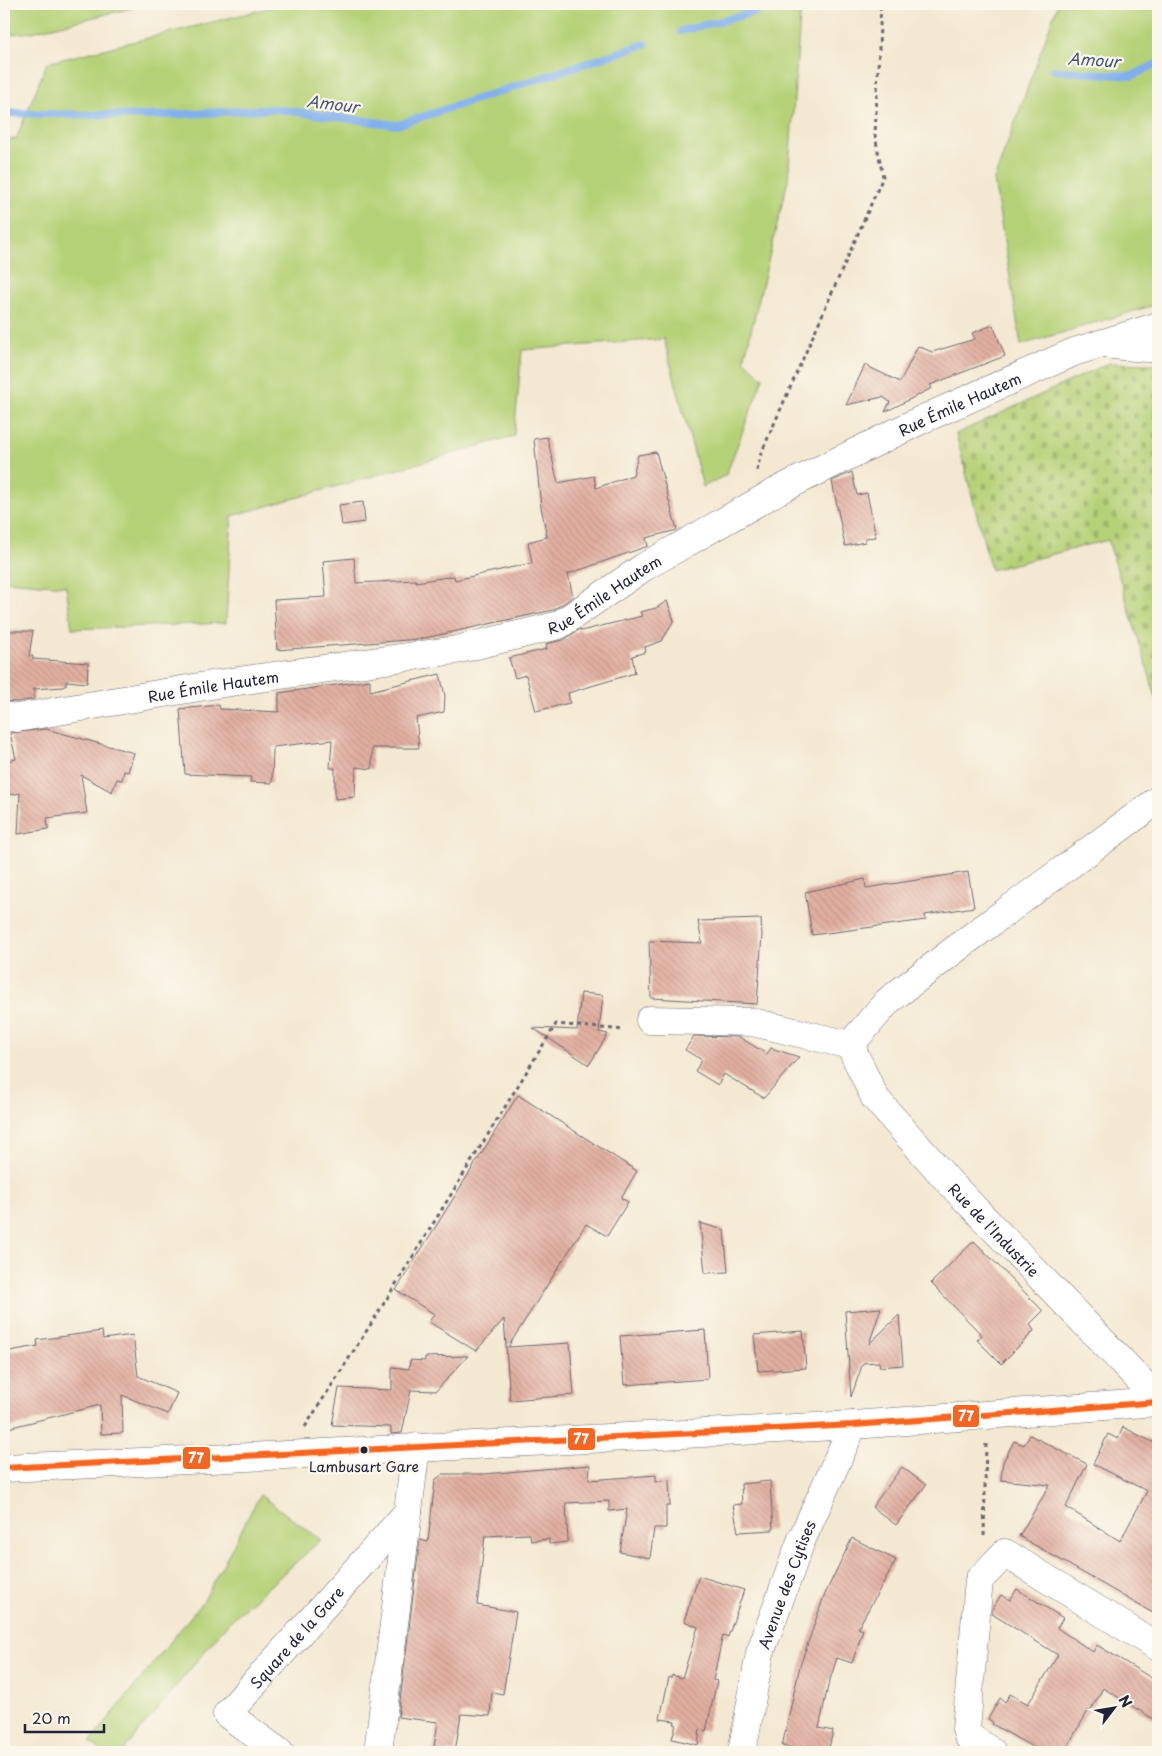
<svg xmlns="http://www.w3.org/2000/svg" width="1162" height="1756" font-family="'Playpen Sans',sans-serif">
<defs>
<pattern id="cemetery-stones" width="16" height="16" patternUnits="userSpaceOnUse" patternTransform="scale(1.25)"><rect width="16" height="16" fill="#b5d177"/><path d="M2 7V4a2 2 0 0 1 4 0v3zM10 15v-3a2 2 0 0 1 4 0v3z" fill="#9bb368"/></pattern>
<pattern id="building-back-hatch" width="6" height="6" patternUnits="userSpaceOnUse" patternTransform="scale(1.25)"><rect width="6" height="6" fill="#e1afa0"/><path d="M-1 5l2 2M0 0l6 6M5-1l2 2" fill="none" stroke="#c1968b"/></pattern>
</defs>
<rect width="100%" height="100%" fill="#fbf7ec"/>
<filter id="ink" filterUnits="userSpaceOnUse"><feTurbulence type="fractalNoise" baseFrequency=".02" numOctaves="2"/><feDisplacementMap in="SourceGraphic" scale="10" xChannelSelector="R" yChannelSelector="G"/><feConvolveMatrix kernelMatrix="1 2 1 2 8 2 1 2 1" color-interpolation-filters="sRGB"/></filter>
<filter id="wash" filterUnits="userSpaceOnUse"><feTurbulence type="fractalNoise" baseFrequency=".0096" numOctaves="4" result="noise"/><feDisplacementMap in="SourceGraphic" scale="20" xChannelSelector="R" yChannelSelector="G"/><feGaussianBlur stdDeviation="1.12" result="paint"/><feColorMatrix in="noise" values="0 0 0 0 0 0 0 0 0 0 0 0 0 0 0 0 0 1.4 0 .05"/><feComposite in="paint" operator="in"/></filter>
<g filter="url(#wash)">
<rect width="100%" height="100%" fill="#f3e8d1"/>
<g fill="#b5d177" stroke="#6c7a59">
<path d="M4,4h145l-117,28 -28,3z"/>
<path d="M285,4h516l-13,176 -44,180 19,18 -37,97 -23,12 -39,-148 -142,11 -8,86 -282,80 -6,107 -154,6 -6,-43 -62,-5v-441l12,-1 31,-76z"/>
<path d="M1058,4h100v300l-137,41 -27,-165z"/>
<path d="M260,1495l61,45 -92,82 -107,130h-18l-14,-10 114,-142z"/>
</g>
<path fill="url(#cemetery-stones)" stroke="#6c7a59" d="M1109,363l49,1v340l-50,-164 -117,30 -35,-136z"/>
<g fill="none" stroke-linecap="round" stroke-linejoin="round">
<g stroke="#80afea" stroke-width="8">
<path d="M681,31l74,-19 14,-8"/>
<path d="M1054,70l78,6 26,-13"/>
<path d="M4,113l145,3 126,-7 122,16 248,-81"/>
</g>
</g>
<g id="blocks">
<g fill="url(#building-back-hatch)">
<path d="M993,325l12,31 -75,29 2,3 -47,24 5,-10 -7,-5 -37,8 19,-40 35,17 18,-36 14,6 43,-13 -3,-6z"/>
<path d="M547,437l11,46 36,-7 2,12 37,-13 5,-20 18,-3 21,78 -31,8 2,8 -80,28 5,23 -20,13 -133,29 -143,11 -3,-50 52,-3 -3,-36 31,-3 2,25 60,-3v2l38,-6 1,4 77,-17 -4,-21 19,-5 -6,-30 -7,-68z"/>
<path d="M852,472l5,23 10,-2 9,44 -11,1v4l-20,4 -13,-65z"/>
<path d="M363,502l2,20 -23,3 -3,-20z"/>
<path d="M667,601l7,19 -12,21 -17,6 1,5 -14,4 3,17 -67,20 2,10 -34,8 -10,-36 -11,3 -6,-20 38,-9 -1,-5 17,-4 17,-11 1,2 61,-15 -2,-4 16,-4z"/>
<path d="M4,631h29l-4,25h4v3l55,4 -1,20 -21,-2v4l-3,2 -29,2v10l-17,3 -13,-1z"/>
<path d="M440,674l5,22 -1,16 -28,6 3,30h-47v21l-16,-2 -1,30 -20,2v-31h-5l2,-28 -59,7 -1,36 -22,-1 1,-5 -66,-3 -5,-65 39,-4 1,4 59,3v-19l91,-13v11z"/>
<path d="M46,729l88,24 -6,19 -4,-1 -2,9 -5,-1 -5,13 -31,-17 6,38 -40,5 1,11 -30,5 2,-41 -16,3v-34l12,-3 -6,-26z"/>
<path d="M968,872l6,35 -49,8 1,5 -114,15 -7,-43 60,-13 1,9z"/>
<path d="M761,919l1,16 -5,69 -106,-6 -2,-57 53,2 -4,-22z"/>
<path d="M581,993l22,2 -4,37 9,2 -19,31 -56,-37 44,2z"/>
<path d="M694,1036l45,1 28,17 4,-6 28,9 -35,41 -40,-24 -6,11 -23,-14 7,-11 -17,-10z"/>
<path d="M518,1095l119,76 -16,27 7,4 -21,34 -21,-12 -78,123 62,-4 4,52 -64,5 -6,-81 -28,32 -47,-29 5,-8 -38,-24z"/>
<path d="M700,1223l24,7 4,42 -23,1z"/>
<path d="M974,1241l69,70 -13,13 4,7 -33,33 -24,-24 5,-5 -51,-52z"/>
<path d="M881,1308l-12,36 30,-29 4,50 -23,2 -1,-5 -16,1 -12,34 -6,-86z"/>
<path d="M705,1330l3,49 -84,6 -4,-49z"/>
<path d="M102,1331l1,8 30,-4 5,41 39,17 -9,21 -46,-19 1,38 -22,1 -1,-29 -96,24v-77l34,-6 -1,-6z"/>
<path d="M803,1331l3,37 -48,3 -4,-36z"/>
<path d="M468,1356l-32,35 -25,-1 -9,43 -11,1v-7l-59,-2 7,-37 53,2v-23l17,2 1,-9 15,1v-4z"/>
<path d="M1123,1427l35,18v171l-139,-80 31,-51 -49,-5 2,-18 11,-21 10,4 6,-10 41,21 16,8 -21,43 54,34 27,-50 -54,-27 15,-30 10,5z"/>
<path d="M590,1465l-1,15 67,-5v7l13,-2 1,26h-4v22h-12l-4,30 -30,-6 7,-43 -18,2v-10l-43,2 2,39 -19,2v-5l-18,2 -1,-7 -45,2 -8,69 39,7 -13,82 -11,-2 -2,24 -29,-2 -6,38h-22l5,-30 -40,-5 22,-177 8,2 7,-62 8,-6h41z"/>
<path d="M902,1467l24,18 -30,40 -24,-18z"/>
<path d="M770,1481l3,49 -35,2 -5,-27 9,-1 -1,-20z"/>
<path d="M852,1538l44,22 -38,68 5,2 -11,33 -15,-5 -9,28 -9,42 14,3 -5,21h-18l-28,-6 18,-80 24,-70z"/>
<path d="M699,1576l45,14 -16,47 -5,-2 -10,45 4,1 -11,50 -6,-2 -2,16 -26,-6 4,-15h-2l1,-3 -15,-2 9,-42 2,1 1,-3 10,3 16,-51 -14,-6z"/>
<path d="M1017,1589l46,29 -6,10 36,24 4,-7 61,37v40l-55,-34 -13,24 -2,-1 -24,41h-23l-49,-28 1,-2 -5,-3 12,-21 5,4 5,-8 18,10 30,-49 -66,-41v-5l9,-14 9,5z"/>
</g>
</g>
</g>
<g filter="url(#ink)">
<use href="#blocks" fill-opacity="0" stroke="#6b6770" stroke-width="1"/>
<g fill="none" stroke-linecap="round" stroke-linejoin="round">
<defs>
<g id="minor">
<path d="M1112,345l46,4"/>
<path id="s1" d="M4,716l13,2 200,-34 239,-34 103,-25 85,-58 133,-76 144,-71 153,-68 84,-26"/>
<path id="s2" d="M650,1020l102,2 98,23 25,53 75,85 208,216"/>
<path d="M850,1045l38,-44 82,-63 188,-138"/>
<path d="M4,1468l207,-9 642,-34 305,-23"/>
<path id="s3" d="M279,1752l-52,-38 181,-202"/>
<path d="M378,1752l38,-305"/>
<path id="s4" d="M742,1752l18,-99 41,-112 52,-116"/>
<path d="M992,1752l-24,-16 -2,-7 13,-149 26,-27 153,94"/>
</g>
</defs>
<use href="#minor" stroke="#6b6770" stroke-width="29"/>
<g stroke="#6b6770" stroke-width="3" stroke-dasharray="4 4" stroke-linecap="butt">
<path d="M757,471l3,-15 123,-279 -8,-42 6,-131"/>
<path d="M305,1427l73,-114 178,-289 69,6"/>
<path d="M984,1536l2,-95"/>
</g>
<use href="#minor" stroke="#fff" stroke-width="28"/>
<defs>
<path id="bus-1" d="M4,1468l849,-43 305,-23"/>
</defs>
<use href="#bus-1" stroke="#fbf7ec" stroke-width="10"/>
<use href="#bus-1" stroke="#f26522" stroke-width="6"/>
</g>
</g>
<circle fill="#22223b" stroke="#fbf7ec" stroke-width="2" cx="364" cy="1450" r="4.5"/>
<g text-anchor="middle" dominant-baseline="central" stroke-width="4.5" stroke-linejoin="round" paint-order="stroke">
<g font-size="14" fill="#22223b" stroke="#fbf7ec">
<text x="364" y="1466">Lambusart Gare</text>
</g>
<g font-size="15" fill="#22223b" stroke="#fbf7ec">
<text stroke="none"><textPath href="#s1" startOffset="1022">Rue Émile Hautem</textPath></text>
<text stroke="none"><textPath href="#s1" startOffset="618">Rue Émile Hautem</textPath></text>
<text stroke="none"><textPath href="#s1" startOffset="212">Rue Émile Hautem</textPath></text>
<text stroke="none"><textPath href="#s2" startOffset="439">Rue de l'Industrie</textPath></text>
<text stroke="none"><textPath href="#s4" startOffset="174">Avenue des Cytises</textPath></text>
<text stroke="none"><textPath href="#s3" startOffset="168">Square de la Gare</textPath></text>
</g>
<g font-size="16" font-style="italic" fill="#435378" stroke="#fbf7ec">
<text transform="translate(1094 59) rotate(4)">Amour</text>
<text transform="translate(333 103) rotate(7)">Amour</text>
</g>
</g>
<g stroke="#fbf7ec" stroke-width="2">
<rect x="952" y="1404" width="28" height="24" rx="5" fill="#f26522"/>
<rect x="567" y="1427" width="29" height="24" rx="5" fill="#f26522"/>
<rect x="182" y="1446" width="29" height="24" rx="5" fill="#f26522"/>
</g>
<g font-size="14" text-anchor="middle" font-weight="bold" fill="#fff">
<text x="966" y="1421">77</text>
<text x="581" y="1444">77</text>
<text x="196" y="1463">77</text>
</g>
<rect width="1162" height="1756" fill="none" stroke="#fbf7ec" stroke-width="20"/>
<g transform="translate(1114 1708) rotate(59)" stroke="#fbf7ec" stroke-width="4" paint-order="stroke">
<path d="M0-4L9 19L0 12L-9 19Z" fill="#22223b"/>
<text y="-8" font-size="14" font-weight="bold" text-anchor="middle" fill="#22223b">N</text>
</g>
<path d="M25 1724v8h79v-8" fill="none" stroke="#22223b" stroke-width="2.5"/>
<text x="32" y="1724" font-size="15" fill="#22223b" stroke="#fbf7ec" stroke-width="4" paint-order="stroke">20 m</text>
</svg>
